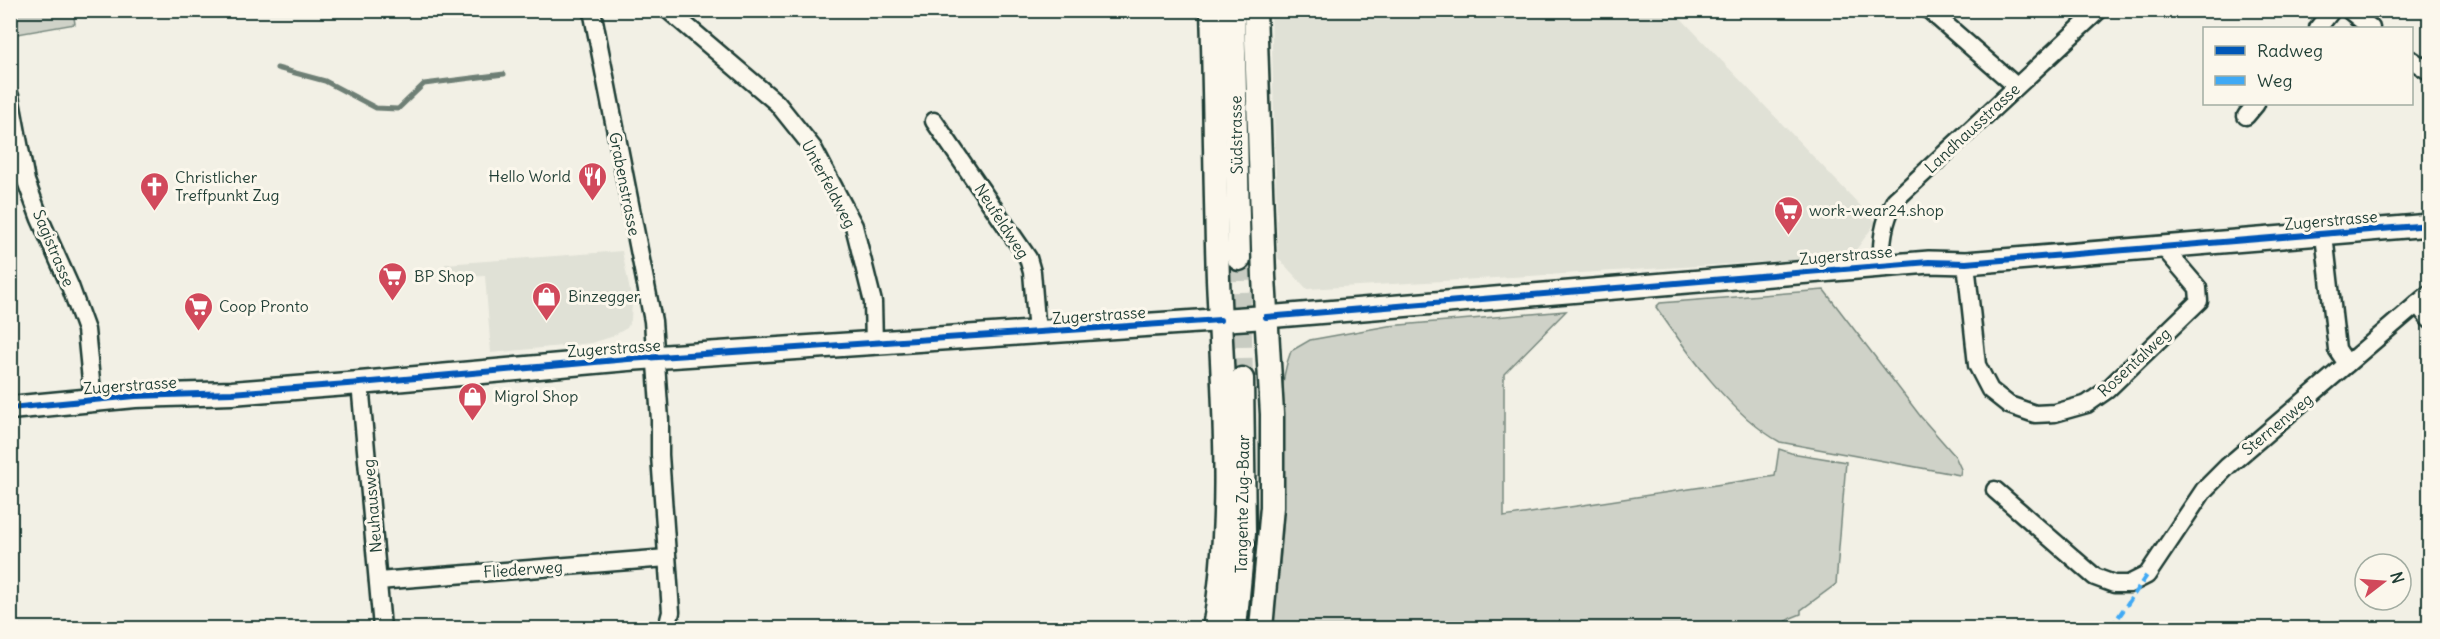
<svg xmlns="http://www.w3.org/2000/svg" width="2440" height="639" font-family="Delius,sans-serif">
<rect width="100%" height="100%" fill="#f2f0e5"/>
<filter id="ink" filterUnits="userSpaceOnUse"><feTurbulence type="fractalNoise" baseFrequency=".0167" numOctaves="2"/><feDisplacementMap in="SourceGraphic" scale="12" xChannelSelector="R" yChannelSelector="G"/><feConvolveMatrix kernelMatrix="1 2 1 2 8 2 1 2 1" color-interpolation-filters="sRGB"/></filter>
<g filter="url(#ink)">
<g fill="#e0e1d6">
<path d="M1271,11h403l202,211 -25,35 -544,32 -29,-31z"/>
<path d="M622,251l10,50 -1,19 -4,8 -16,9 -19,6 -101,10 -6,-77 -40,2v-14z"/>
</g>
<g fill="#cfd2c8" stroke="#77887e" stroke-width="1.5">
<path d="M13,11h60l2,13 -57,10z"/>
<path d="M1824,290l97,127 34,39 6,13 -1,6 -180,-33c-48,-26 -93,-90 -124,-135l4,-4z"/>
<path d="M1566,311l-62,63v143l271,-41 4,-27 12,4 55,9 -10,122 -35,26v4l-10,4 -16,10h-504c7,-43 13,-88 13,-132 0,-47 -10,-102 7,-145l19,-11 78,-14z"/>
</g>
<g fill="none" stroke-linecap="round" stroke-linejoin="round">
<path stroke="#6e7f75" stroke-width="5" d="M277,68l48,13 51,27 22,1 26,-25 80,-10"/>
<path stroke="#c8ccc2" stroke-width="22" stroke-dasharray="22 11" stroke-linecap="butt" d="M1239,259l3,120"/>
<defs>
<g id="minor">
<path d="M592,10l61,311 7,99v35l11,157 -4,16"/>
<path d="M668,10l109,93 36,45 41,78 19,76 1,42"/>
<path d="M1929,10l87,76"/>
<path d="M2349,10l22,18"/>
<path d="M2318,28l14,-18"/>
<path d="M2412,60l18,12"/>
<path d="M10,96l16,85 14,38 30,67 16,44 7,71"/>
<path d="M2246,116l10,-12"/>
<path d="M934,121l94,137 4,14 5,61"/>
<path d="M2324,235l13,114 10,15"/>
<path d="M1966,263l11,102 13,25 19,15 26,9 20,-1 32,-9 20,-14 92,-89 -1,-13 -35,-41"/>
<path d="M1882,266c-1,-25 1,-43 13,-66l204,-190"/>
<path d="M2417,304l13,16"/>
<path d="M360,383l22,245"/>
<path d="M1995,490l100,87 19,7h15l18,-9 57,-85 24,-24 202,-173"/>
<path d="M378,581l289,-23"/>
</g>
<path id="tertiary" d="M1266,317l663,-55 37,1 464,-38"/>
<g id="secondary">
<path d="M1212,10c3,90 3,180 6,269 5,116 16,235 -4,349"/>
<path d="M1233,10l6,249"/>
<path d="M1255,10l9,267 8,137v93l-11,121"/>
<path d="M10,408l125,-12 97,-3 128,-10 268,-24 638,-42"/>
<path d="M1235,628l9,-95 -2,-154"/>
</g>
</defs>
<use href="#minor" stroke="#1f3d34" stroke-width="21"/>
<use href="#tertiary" stroke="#1f3d34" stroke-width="26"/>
<use href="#secondary" stroke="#1f3d34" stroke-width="27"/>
<use href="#minor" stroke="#fbf7ec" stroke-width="16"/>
<use href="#tertiary" stroke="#fbf7ec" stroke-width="21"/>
<use href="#secondary" stroke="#fbf7ec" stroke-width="22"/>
<path stroke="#3fa9f5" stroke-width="4.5" stroke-dasharray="9 4.5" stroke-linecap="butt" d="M2111,628l36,-53"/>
<defs>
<g id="cycleway">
<path d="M1266,317l663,-55 37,1 464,-38"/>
<path d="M10,408l125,-12 97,-3 128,-10 268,-24 592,-39"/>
</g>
</defs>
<use href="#cycleway" stroke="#fbf7ec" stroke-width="10"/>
<use href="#cycleway" stroke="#0057b8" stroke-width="6"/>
</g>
</g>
<defs>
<symbol id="restaurant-pin" viewBox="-11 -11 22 30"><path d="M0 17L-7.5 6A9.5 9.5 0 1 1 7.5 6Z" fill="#d1495b" stroke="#fbf7ec"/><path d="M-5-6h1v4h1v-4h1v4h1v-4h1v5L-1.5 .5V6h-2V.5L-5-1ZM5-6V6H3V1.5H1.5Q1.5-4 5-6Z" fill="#fff"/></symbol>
<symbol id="church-pin" viewBox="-11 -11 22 30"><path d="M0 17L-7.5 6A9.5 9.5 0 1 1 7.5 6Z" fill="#d1495b" stroke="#fbf7ec"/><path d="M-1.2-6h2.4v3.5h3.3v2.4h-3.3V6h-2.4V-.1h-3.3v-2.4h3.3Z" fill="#fff"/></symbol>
<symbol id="supermarket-pin" viewBox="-11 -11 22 30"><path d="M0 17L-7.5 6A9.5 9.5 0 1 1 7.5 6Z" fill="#d1495b" stroke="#fbf7ec"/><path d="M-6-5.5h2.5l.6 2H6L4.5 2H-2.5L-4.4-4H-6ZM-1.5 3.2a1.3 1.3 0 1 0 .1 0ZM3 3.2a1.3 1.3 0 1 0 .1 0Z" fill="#fff"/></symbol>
<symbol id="shop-pin" viewBox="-11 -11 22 30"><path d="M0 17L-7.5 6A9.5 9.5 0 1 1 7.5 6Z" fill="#d1495b" stroke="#fbf7ec"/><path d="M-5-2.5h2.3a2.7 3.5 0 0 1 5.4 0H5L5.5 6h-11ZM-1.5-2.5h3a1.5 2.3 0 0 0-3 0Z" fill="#fff"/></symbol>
</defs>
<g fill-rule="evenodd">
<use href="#restaurant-pin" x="576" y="160" width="33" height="45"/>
<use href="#church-pin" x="138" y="170" width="33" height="45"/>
<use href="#supermarket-pin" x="1772" y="194" width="33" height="45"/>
<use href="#supermarket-pin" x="376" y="260" width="33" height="45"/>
<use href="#shop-pin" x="530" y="280" width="33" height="45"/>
<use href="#supermarket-pin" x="182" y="290" width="33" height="45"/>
<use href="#shop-pin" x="456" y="380" width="33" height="45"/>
</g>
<g text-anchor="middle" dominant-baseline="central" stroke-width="6" stroke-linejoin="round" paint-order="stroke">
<g font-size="16" fill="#1f3d34" stroke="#fbf7ec">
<text transform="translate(1972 128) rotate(-43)">Landhausstrasse</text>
<text transform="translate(1236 135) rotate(-91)">Südstrasse</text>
<text transform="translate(625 184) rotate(79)">Grabenstrasse</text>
<text transform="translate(829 184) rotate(62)">Unterfeldweg</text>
<text transform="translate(2331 220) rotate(-5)">Zugerstrasse</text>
<text transform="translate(1002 221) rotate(57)">Neufeldweg</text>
<text transform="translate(54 248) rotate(67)">Sagistrasse</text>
<text transform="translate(1846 255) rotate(-5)">Zugerstrasse</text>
<text transform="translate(1099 315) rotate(-4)">Zugerstrasse</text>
<text transform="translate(614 348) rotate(-4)">Zugerstrasse</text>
<text transform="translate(2134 362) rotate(-43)">Rosentalweg</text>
<text transform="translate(130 385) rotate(-4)">Zugerstrasse</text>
<text transform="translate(2277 424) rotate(-40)">Sternenweg</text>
<text transform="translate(1242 504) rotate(-89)">Tangente Zug-Baar</text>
<text transform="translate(372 506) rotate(-95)">Neuhausweg</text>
<text transform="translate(523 569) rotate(-4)">Fliederweg</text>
</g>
<g font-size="16" fill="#1f3d34" stroke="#fbf7ec" text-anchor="start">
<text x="571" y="176" text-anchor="end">Hello World</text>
<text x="175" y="177">Christlicher<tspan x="175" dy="18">Treffpunkt Zug</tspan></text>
<text x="1809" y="210">work-wear24.shop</text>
<text x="414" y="276">BP Shop</text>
<text x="568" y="296">Binzegger</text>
<text x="219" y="306">Coop Pronto</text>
<text x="494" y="396">Migrol Shop</text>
</g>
</g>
<rect width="2440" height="639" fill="none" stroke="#fbf7ec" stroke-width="36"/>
<rect x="18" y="18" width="2404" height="603" fill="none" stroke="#1f3d34" stroke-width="2" filter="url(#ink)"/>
<rect x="2203" y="27" width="210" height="78" fill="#fbf7ec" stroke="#a3ada2" stroke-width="1.5"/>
<rect x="2215" y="46" width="30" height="9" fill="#0057b8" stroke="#a3ada2" stroke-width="1.5"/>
<text x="2257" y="57" font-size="18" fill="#1f3d34">Radweg</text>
<rect x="2215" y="76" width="30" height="9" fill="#3fa9f5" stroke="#a3ada2" stroke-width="1.5"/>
<text x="2257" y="87" font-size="18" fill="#1f3d34">Weg</text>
<g transform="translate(2383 582) rotate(73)"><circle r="28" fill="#fbf7ec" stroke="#a3ada2" stroke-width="1.5"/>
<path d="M0-4.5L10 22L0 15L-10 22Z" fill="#d1495b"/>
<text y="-9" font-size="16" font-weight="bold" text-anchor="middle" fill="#1f3d34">N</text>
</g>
</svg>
